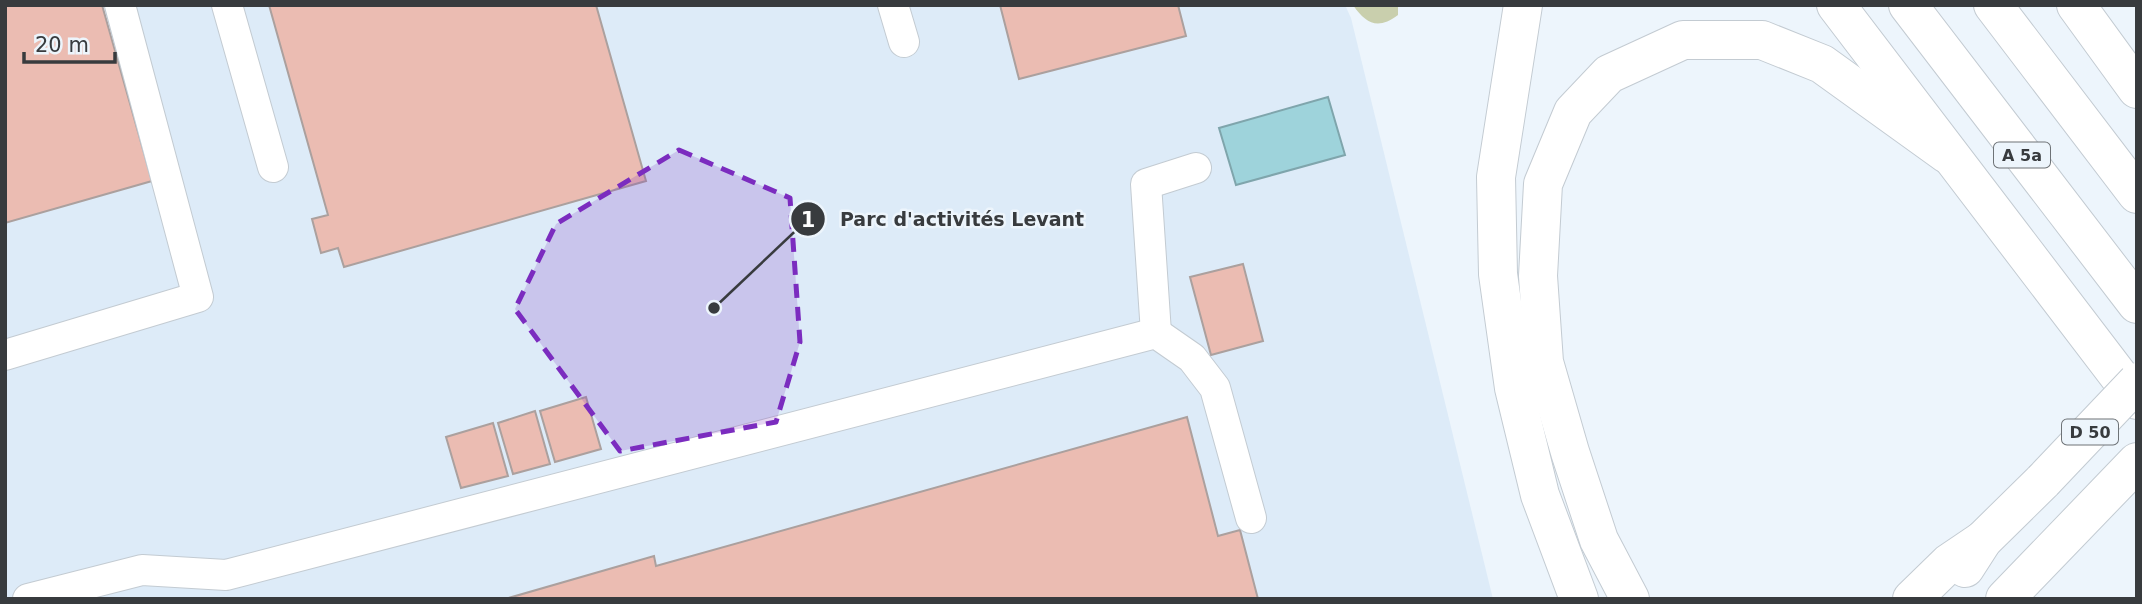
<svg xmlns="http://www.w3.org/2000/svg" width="2142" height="604" font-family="'DejaVu Sans',sans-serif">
<rect width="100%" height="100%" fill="#edf5fc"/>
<path fill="#ddebf8" d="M5,5h1340l6,13 142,581h-1488z"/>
<path fill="#c9cfad" d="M1353,5h45v10c-20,15 -32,9 -45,-10z"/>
<path fill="#9ed3db" stroke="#7fa5ac" stroke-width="2" d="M1328,97l17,58 -109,30 -17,-57z"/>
<g fill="#ebbcb2" stroke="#aba09e" stroke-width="2">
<path d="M5,5h97l50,176 -147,42z"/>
<path d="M269,5h327l50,176 -302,86 -6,-19 -17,5 -9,-34 16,-4z"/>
<path d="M1000,5h178l8,31 -167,43z"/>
<path d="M1243,264l20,77 -52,14 -21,-78z"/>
<path d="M586,397l15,52 -46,13 -15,-51z"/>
<path d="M535,411l15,53 -37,10 -15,-51z"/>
<path d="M1187,417l31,119 22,-6 18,69h-753l149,-43 2,10z"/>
<path d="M493,423l15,53 -47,12 -15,-51z"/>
</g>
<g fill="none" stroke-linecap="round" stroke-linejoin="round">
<defs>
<g id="minor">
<path d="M227,5l46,162"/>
<path d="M893,5l11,37"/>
<path d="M1156,333l-10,-149 50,-16"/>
<path d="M5,355l193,-58 -78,-292"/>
<path d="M28,599l114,-29 84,5 930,-242 36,25 23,30 36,130"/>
</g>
<g id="major">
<path d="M1965,568l18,-28 60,-59"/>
<path d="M2005,599l132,-137"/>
</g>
<g id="highway">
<path d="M1523,5l-27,172 2,97 16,114 26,107 39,104"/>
<path d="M1836,5l301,395"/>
<path d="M1908,5l229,299"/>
<path d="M1993,5l144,189"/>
<path d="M2076,5l61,84"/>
<path d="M1630,599l-31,-59 -29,-88 -26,-90 -6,-86 5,-92 30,-72 36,-38 74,-34h79l60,24 125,90"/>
<path d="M1912,599l37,-36 34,-23"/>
</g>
</defs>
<use href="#minor" stroke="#c3cbd2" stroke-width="32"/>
<use href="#major" stroke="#c3cbd2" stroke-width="40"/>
<use href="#highway" stroke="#c3cbd2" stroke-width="40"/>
<use href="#minor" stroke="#fff" stroke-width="30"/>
<use href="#major" stroke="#fff" stroke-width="38"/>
<use href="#highway" stroke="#fff" stroke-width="38"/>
<defs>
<path id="major-bridge" d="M2043,481l94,-99"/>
</defs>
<use href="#major-bridge" stroke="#c3cbd2" stroke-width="40" stroke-linecap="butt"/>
<use href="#major-bridge" stroke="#fff" stroke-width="38"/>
</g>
<path fill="#7b2cbf" fill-opacity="0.2" stroke="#7b2cbf" stroke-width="5" stroke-dasharray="14 9" stroke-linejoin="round" d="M679,150l111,48 10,144 -24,80 -156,29 -105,-142 41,-85z"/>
<g text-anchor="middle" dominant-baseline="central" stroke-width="5" stroke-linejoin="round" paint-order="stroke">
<g fill="#edf5fc" stroke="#6e7377" stroke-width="2">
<rect x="1994" y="142.5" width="56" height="25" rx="5"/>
<rect x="2062" y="419.5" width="56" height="25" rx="5"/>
</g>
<g font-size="16" font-weight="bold" fill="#383b3e">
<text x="2022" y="155">A 5a</text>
<text x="2090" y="432">D 50</text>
</g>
</g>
<path fill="none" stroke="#383b3e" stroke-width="2.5" d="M714 308L808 219"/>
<g fill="#383b3e" stroke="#edf5fc" stroke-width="2.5">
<circle cx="714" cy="308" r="7"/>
<circle cx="808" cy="219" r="18"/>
</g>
<g font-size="21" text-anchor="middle" font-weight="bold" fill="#fff">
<text x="808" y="227">1</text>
</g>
<g font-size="19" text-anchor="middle" font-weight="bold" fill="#383b3e" stroke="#edf5fc" stroke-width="5" stroke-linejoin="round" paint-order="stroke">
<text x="962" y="226">Parc d'activités Levant</text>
</g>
<rect width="2142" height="604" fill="none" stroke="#383b3e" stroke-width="14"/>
<path d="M24 52v10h91v-10" fill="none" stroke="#383b3e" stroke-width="3.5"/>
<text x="35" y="52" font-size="21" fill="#383b3e" stroke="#edf5fc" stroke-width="5" paint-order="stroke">20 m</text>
</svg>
